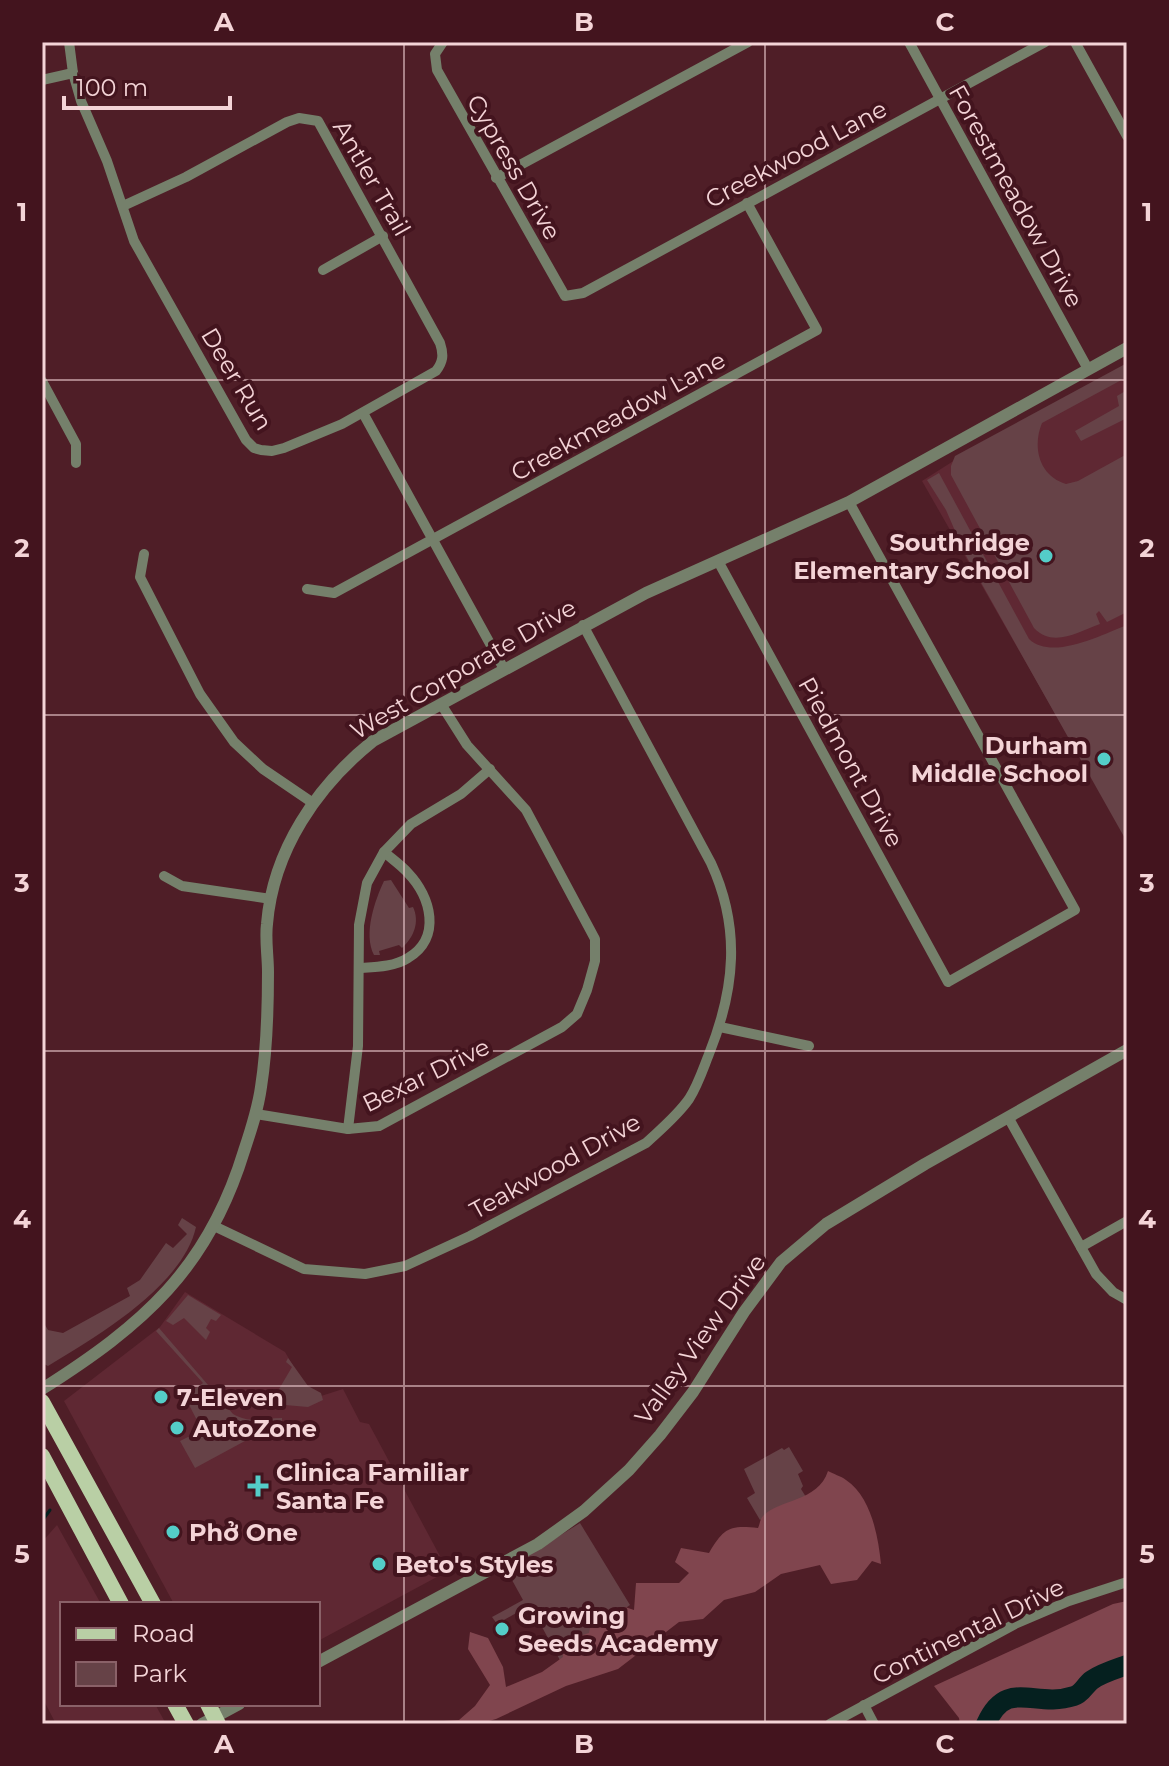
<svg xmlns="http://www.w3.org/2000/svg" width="1169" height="1766" font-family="Montserrat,sans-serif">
<rect width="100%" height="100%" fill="#4f1e27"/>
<g fill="#5f2833">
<path d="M1127,369v470l-205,-358 33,-21z"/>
<path d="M185,1292l100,60 20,34 16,10 22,-7 17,33 9,2 79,147 -130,70v-37h-144l-110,-203 96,-74z"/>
<path d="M57,1525l44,79h-39v100h93l11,20h-110l-14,-27v-155z"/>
</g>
<g fill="#664247">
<path d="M1127,363v14l-85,46c-10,24 -3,53 24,61l12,-3 49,-27v158l-20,10 -8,-11 -3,3 4,10c-22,8 -47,24 -66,4l-83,-153v-9l4,-10z"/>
<path d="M1127,390v28l-46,23 -6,-10 44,-25 -2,-10z"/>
<path d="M939,473l90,166c23,22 72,-4 98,-14v217l-162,-288 -19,-44 -19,-30z"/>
<path d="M391,880l18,28 4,-1c7,15 1,30 -11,41l-3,-3 -20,6 1,4h-6c-11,-21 1,-55 10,-74z"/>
<path d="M182,1218l14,9c-13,59 -100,110 -148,139l-6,-3v-43l6,10 15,3 67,-37 -3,-8 13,-8 26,-37 7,5 14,-14 -9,-9z"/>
<path d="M188,1295l33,20 -5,6 -5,-2 -5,9 4,4 -4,8 -22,-22 -11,7 -7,-4z"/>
<path d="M159,1328l74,86c17,10 30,4 49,4v3l-87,47 -15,-27 22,-11 -16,-31 8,-5 -1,-4 10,-7 -47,-52z"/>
<path d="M288,1358l20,28 13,7 2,7 -15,7 -46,-4 3,-5 7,3 20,-34 -6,-5z"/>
<path d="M789,1447l14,24 -5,3 5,12 -2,3 5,8 -46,23 -13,-22 8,-5 -11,-24 38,-21 2,2z"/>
<path d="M580,1523l50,82 -22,15 -47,42 -31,-57 -33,19 -5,-7 31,-17 -16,-29 1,-3z"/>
</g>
<g fill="#80454e">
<path d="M828,1471c5,3 13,5 18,9 25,17 32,55 35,84l-9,-3 -15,19 -26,4 -11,-19 -39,9 -26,18 -31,8 -21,19 -24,3 -61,47 -52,17 -70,33 -17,5h-52v-2l32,-2 16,-14 15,-21 -22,-36 2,-17 18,6 15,29 3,20 36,-15 21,-15 -1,-15 27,-9 4,-19 32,-7 9,3 2,-27h43l10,-10 -14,-11 6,-14 28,5c15,-25 20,-28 49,-25 2,-4 2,-9 5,-12 16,-17 55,-14 65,-45z"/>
<path d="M1127,1601v123h-167l-1,-6 -25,-32 179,-82z"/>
</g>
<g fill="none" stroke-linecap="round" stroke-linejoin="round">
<path stroke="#05201f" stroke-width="3" d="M42,1521l8,-11"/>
<path stroke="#05201f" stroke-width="20" d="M986,1724c21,-47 48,-15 88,-28 8,-2 11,-11 18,-16 10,-7 24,-11 35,-15"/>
<g stroke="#75806b" stroke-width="10">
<path d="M69,42l4,31 8,28 26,60 27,80 112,199 8,8 7,2 11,1 12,-3 58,-24 94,-53c7,-9 8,-16 4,-28l-122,-222 -19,-3 -12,4 -101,55 -63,29"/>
<path d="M443,42l-8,12 2,16 128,226 18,-3 462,-251"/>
<path d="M909,42l179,327"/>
<path d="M1075,42l52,94"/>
<path d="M42,80l31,-7"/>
<path d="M496,178l252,-136"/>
<path d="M323,270l60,-34"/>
<path d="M42,381l34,63v19"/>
<path d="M363,413l141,256"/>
<path d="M144,554l-4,23 60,117 34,48 29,27 50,34"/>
<path d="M718,561l230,421 127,-72 -226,-408"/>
<path d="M307,589l27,4 483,-263 -70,-127"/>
<path d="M164,876l18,10 89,13"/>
<path d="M359,968c16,-1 35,-1 49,-10 34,-20 23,-61 0,-85 -7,-8 -16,-14 -24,-21"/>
<path d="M720,1027l89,19"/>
<path d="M256,1114l92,15 31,-3 183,-99 15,-13 10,-24 8,-29v-22l-69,-129 -59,-65 -26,-41"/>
<path d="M1008,1117l88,157 17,18 14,8"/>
<path d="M348,1129l10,-83 1,-121 8,-42 17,-31 27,-28 50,-30 29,-25"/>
<path d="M214,1226l90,43 61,5 40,-8 65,-30 176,-93c15,-14 31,-27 43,-44 9,-14 14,-30 20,-45 26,-65 32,-126 2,-191l-128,-238"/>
<path d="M1081,1247l46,-26"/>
<path d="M864,1705l10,19"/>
<path d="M830,1724l185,-100 54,-23 58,-19"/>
</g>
<g stroke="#75806b" stroke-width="12">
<path d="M42,1389c101,-64 166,-120 202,-238 7,-21 14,-42 17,-64 6,-38 7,-77 7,-115 0,-16 -3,-33 -1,-48 6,-74 50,-138 106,-183l273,-148 203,-91 278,-154"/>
<path d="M318,1662l220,-118 46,-33 45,-41 31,-35 33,-43 51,-80 37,-50 45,-38 99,-60 202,-114"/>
<path d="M202,1724l37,-20"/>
</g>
<g stroke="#b9cfa5" stroke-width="16">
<path d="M42,1402l111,202"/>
<path d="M42,1456l79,148"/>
<path d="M175,1704l11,20"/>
<path d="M208,1704l10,20"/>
</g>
</g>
<path fill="none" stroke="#f4d4d7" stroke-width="2" stroke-opacity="0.55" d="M404,42v1682M765,42v1682M42,380h1085M42,715h1085M42,1051h1085M42,1386h1085"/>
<g fill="#54cdc8" stroke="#43141e" stroke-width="3">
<circle cx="1046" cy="556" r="8"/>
<circle cx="1104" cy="759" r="8"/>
<circle cx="161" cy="1397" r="8"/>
<circle cx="177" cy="1428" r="8"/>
<path d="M254 1474h8v8h8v8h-8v8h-8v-8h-8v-8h8z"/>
<circle cx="173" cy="1532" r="8"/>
<circle cx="379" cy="1564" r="8"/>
<circle cx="502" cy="1629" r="8"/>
</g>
<g text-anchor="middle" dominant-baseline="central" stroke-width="8" stroke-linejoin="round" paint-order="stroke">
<g font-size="24" fill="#f4d4d7" stroke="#43141e">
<text transform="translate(796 154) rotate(-28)">Creekwood Lane</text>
<text transform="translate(514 167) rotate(60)">Cypress Drive</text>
<text transform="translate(372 178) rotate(60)">Antler Trail</text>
<text transform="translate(1016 196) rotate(61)">Forestmeadow Drive</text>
<text transform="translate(237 379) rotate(59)">Deer Run</text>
<text transform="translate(618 416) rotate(-29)">Creekmeadow Lane</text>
<text transform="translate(463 669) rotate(-30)">West Corporate Drive</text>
<text transform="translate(851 762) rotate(61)">Piedmont Drive</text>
<text transform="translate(426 1075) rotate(-26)">Bexar Drive</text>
<text transform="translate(555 1166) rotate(-29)">Teakwood Drive</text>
<text transform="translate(700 1339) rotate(-54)">Valley View Drive</text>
<text transform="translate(968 1631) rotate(-26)">Continental Drive</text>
</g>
<g font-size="24" font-weight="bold" fill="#f4d4d7" stroke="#43141e" text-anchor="start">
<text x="1030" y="542" text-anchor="end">Southridge<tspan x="1030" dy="28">Elementary School</tspan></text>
<text x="1088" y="745" text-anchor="end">Durham<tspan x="1088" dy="28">Middle School</tspan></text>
<text x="177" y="1397">7-Eleven</text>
<text x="193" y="1428">AutoZone</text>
<text x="276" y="1472">Clinica Familiar<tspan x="276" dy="28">Santa Fe</tspan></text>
<text x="189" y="1532">Phở One</text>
<text x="395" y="1564">Beto's Styles</text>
<text x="518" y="1615">Growing<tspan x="518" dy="28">Seeds Academy</tspan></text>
</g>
</g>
<rect width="1169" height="1766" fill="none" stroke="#43141e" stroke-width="88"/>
<rect x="60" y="1602" width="260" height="104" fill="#43141e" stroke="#8a6168" stroke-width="2"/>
<rect x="76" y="1628" width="40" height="12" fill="#b9cfa5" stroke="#8a6168" stroke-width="2"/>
<text x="132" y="1642" font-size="24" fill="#f4d4d7">Road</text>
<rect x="76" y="1662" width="40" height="24" fill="#664247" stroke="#8a6168" stroke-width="2"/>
<text x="132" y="1682" font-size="24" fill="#f4d4d7">Park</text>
<path d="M64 96v12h166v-12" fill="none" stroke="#f4d4d7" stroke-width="4"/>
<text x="76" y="96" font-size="24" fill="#f4d4d7" stroke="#43141e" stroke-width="6" paint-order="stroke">100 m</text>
<rect x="44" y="44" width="1081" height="1678" fill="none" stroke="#f4d4d7" stroke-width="3"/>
<g font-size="26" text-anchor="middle" font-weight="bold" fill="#f4d4d7">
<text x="224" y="31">A</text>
<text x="584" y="31">B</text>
<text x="945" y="31">C</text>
<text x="22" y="221">1</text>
<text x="1147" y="221">1</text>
<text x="22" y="557">2</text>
<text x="1147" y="557">2</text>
<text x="22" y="892">3</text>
<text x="1147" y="892">3</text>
<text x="22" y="1228">4</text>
<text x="1147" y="1228">4</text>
<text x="22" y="1563">5</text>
<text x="1147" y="1563">5</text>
<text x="224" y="1753">A</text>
<text x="584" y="1753">B</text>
<text x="945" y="1753">C</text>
</g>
</svg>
